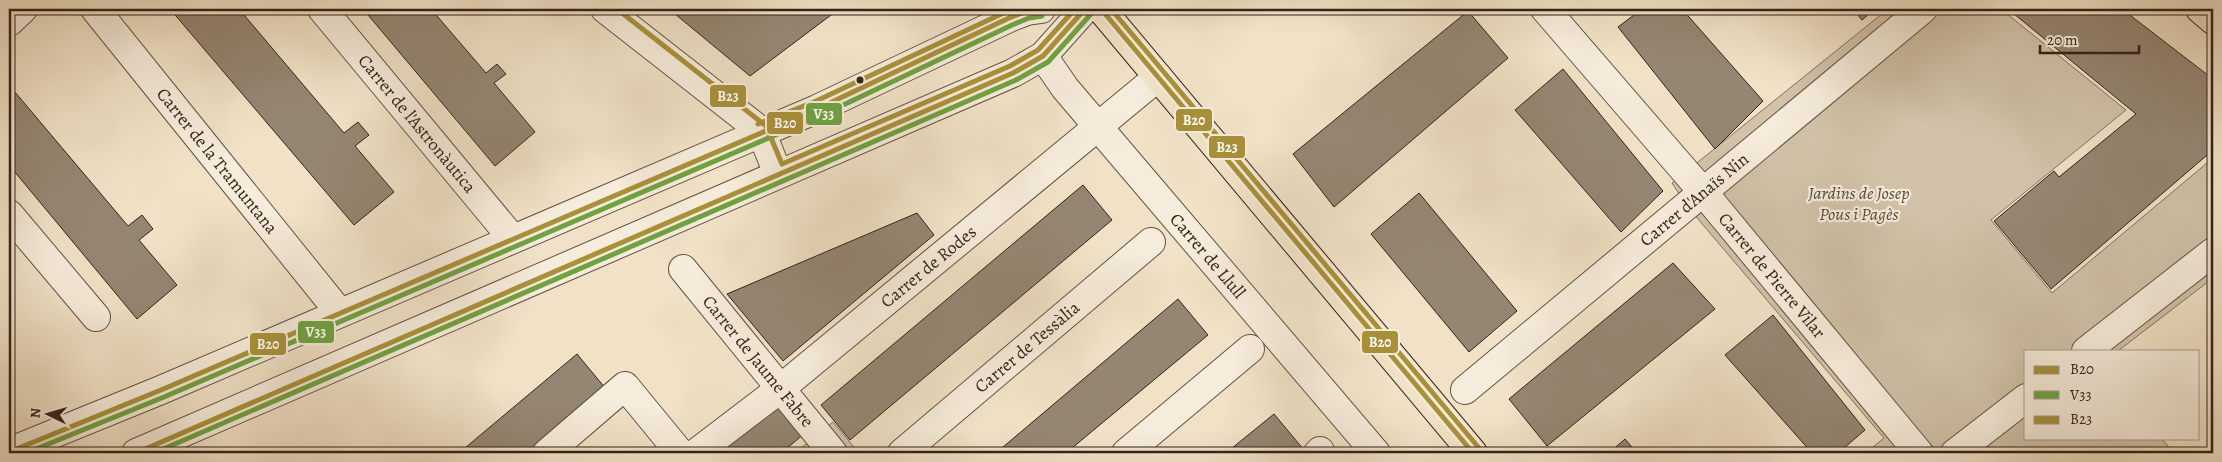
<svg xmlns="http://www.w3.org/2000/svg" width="2222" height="462" font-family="Alegreya,serif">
<rect width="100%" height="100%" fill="#f1e2c7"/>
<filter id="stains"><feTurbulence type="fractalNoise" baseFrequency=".004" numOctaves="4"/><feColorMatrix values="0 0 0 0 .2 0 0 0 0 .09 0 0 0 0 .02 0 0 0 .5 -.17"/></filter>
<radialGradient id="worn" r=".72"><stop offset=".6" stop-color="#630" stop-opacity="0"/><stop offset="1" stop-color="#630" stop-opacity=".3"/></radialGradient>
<g fill="#d1c2a9" stroke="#827261">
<path d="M1888,9h113l125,101 -135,110 61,73 161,-135v120l-95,73h-92v87h135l13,15h-308l18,-15 -197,-232 -15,-23z"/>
<path d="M833,422l26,31h-64z"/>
</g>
<g fill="#958673" stroke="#322319">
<path d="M170,9h69l105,124 14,-11 11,13 -14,11 39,46 -40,33z"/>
<path d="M363,9h68l55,64 11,-9 9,10 -12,9 41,49 -40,34z"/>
<path d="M669,9h170l-89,67z"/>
<path d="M1642,9h40l81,92 -48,48 -97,-122z"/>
<path d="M1853,9h22l-13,11z"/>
<path d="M2008,9h114l91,70v71l-162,139 -57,-68 60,-50 5,6 77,-63z"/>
<path d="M1468,11l40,47 -174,149 -41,-53z"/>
<path d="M1563,69l100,122 -42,41 -106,-122z"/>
<path d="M9,85l119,141 14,-11 11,14 -14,11 38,45 -40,34 -128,-154z"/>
<path d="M1083,185l29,35 -262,220 -29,-35z"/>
<path d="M1419,193l98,118 -48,41 -98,-118z"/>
<path d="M917,213l17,22 -151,126 -56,-67z"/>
<path d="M1673,263l42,46 -168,137 -38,-47z"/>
<path d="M1178,299l30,36 -142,118h-70z"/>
<path d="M1773,315l92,115 -27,23h-26l-87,-98z"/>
<path d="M577,354l29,35 -77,64h-70z"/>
<path d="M784,398l26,31 -29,24h-63z"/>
<path d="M1274,414l30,36 -5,3h-73z"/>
<path d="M1625,439l12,14h-28z"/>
</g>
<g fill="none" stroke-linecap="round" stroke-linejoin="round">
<defs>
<g id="minor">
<path id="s1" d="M95,9l245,304"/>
<path id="s2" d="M322,9l190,229"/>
<path d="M605,9l156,122 17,43"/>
<path id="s3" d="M1545,9l158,183 216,261"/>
<path d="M9,22l14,-13"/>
<path id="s4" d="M1043,56l22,32 311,365"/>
<path d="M9,214l87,103"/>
<path id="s5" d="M683,269l150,184"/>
<path d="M2086,351l127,-99"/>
<path id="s6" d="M1465,390l458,-381"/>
<path d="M9,452l152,-62 656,-281 192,-91 18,-7 14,-2"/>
<path d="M136,453l877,-380 30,-17 42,-47"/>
<path d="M547,453l78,-67 55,67"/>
<path id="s7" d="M696,453l84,-64 378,-312"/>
<path id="s8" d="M902,453l249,-211"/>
<path d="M1126,453l124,-104"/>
<path d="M1318,453l2,-2"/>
<path d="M1955,453l71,-55"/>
</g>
<g id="major">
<path d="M1101,9l372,444"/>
<path d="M2200,9l13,11"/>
</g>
</defs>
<use href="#minor" stroke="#625344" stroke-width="30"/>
<use href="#major" stroke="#322319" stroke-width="30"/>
<use href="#minor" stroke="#f6ecdb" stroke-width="28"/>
<use href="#major" stroke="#f1e2c7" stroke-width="28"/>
<defs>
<g id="bus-1">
<path d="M1101,9l372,444"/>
<path d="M9,452l152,-62 656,-281 192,-91 18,-7 14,-2"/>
<path d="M136,453l877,-380 30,-17 42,-47"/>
</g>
<g id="bus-2">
<path d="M26,453l138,-56 656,-281 192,-91 17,-7 13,-2"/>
<path d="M154,453l862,-373 32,-18 43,-48"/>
</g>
<g id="bus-3">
<path d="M617,9l149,117 16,38 228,-98 28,-16 37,-41"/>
<path d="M1111,9l368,439"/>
<path d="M758,124l56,-22 198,-93"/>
</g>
</defs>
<use href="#bus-1" stroke="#f6ecdb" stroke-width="9"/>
<use href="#bus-2" stroke="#f6ecdb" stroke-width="9"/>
<use href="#bus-3" stroke="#f6ecdb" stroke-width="9"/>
<use href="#bus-1" stroke="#a99139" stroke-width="5"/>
<use href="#bus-2" stroke="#70a241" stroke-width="5"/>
<use href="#bus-3" stroke="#a99139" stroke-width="5"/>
</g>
<circle fill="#322319" stroke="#f6ecdb" stroke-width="2" cx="860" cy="80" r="4.5"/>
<g text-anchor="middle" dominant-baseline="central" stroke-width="4.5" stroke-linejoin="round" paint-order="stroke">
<g font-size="18" fill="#322319" stroke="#f6ecdb">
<text stroke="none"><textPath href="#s2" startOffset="149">Carrer de l'Astronàutica</textPath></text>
<text stroke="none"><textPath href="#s1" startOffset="195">Carrer de la Tramuntana</textPath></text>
<text stroke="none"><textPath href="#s6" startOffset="298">Carrer d'Anaïs Nin</textPath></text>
<text stroke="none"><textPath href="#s4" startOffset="259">Carrer de Llull</textPath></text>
<text stroke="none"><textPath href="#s7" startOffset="298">Carrer de Rodes</textPath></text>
<text stroke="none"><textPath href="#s3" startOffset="350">Carrer de Pierre Vilar</textPath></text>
<text stroke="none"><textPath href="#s8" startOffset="164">Carrer de Tessàlia</textPath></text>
<text stroke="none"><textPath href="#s5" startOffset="119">Carrer de Jaume Fabre</textPath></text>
</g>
<g font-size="18" font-style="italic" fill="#5a4b3d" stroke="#f6ecdb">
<text x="1859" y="193">Jardins de Josep<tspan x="1859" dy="21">Pous i Pagès</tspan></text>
</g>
</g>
<g stroke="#f6ecdb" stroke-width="2">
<rect x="709" y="84" width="38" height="24" rx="5" fill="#a99139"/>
<rect x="805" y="102" width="38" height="24" rx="5" fill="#70a241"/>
<rect x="1175" y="108" width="38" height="24" rx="5" fill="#a99139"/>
<rect x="766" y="111" width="38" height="24" rx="5" fill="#a99139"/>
<rect x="1208" y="135" width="38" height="24" rx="5" fill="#a99139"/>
<rect x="297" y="320" width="38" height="24" rx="5" fill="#70a241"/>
<rect x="1361" y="330" width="38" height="24" rx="5" fill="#a99139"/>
<rect x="249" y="332" width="38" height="24" rx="5" fill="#a99139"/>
</g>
<g font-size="14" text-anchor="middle" font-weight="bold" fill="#fff">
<text x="728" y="101">B23</text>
<text x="824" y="119">V33</text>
<text x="1194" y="125">B20</text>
<text x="785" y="128">B20</text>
<text x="1227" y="152">B23</text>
<text x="316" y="337">V33</text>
<text x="1380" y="347">B20</text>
<text x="268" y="349">B20</text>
</g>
<rect width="2222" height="462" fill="none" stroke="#f1e2c7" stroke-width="30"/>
<rect x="10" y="10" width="2202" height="442" fill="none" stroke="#322319" stroke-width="2.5"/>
<rect x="15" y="15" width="2192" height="432" fill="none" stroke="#322319"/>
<rect x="2024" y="350" width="175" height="90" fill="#f6ecdb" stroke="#a89c8d"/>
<rect x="2034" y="366" width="25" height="8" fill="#a99139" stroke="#a89c8d"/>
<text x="2070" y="374" font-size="15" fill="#322319">B20</text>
<rect x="2034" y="391" width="25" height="8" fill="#70a241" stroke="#a89c8d"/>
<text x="2070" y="400" font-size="15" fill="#322319">V33</text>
<rect x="2034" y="416" width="25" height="8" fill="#a99139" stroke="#a89c8d"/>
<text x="2070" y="424" font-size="15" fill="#322319">B23</text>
<g transform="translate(48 414) rotate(275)" stroke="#f6ecdb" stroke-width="4" paint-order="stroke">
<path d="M0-4L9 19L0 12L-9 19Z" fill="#322319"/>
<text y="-8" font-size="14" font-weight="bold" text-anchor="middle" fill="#322319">N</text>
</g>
<path d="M2040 45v8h99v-8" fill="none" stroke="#322319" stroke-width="2.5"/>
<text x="2047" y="45" font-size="15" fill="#322319" stroke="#f6ecdb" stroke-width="4" paint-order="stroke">20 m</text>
<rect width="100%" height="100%" filter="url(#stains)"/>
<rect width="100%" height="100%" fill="url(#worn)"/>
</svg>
